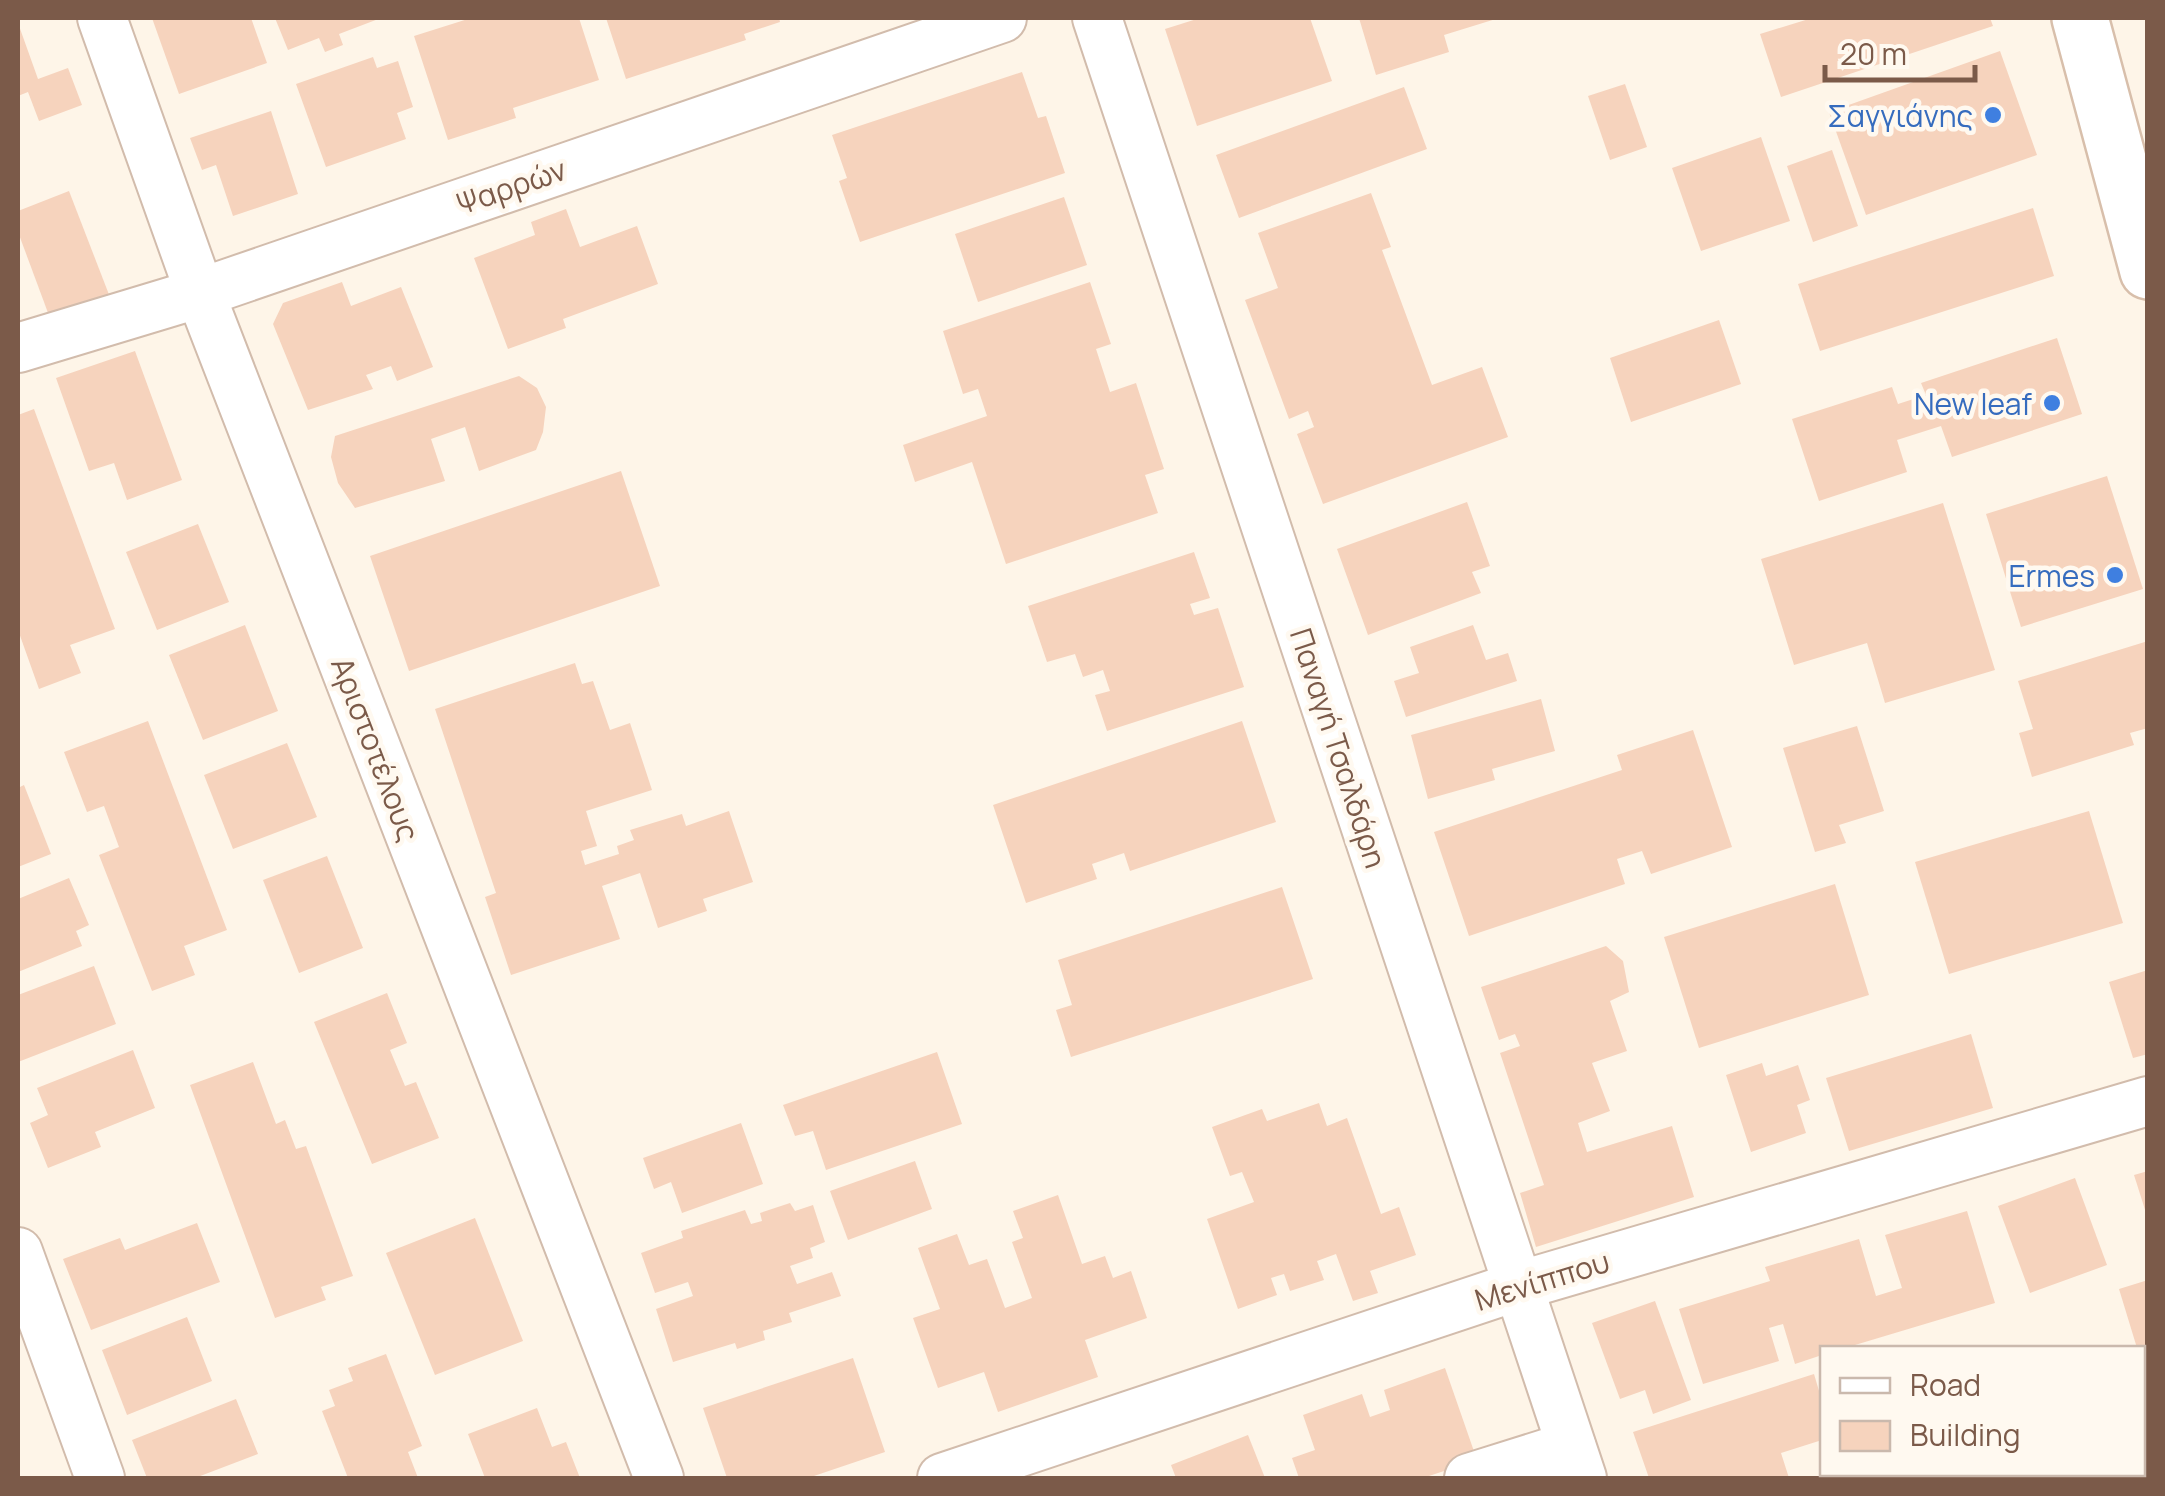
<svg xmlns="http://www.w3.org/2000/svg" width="2165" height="1496" font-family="Manrope,sans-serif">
<rect width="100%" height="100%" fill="#fef5e8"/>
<g fill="#f6d3bd">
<path d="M152,18h99l16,45 -88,31z"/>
<path d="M275,18h106l-42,16 4,11 -18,7 -6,-14 -31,12z"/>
<path d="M471,18h108l20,62 -86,28 3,10 -68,22 -34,-104z"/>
<path d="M606,18h173l1,4 -36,12 2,6 -120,39z"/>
<path d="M1200,18h110l22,63 -135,45 -32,-97z"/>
<path d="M1359,18h140l-55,17 5,17 -73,23z"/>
<path d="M1812,18h178l3,8 -212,71 -21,-63z"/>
<path d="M18,23l20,56 30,-11 14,37 -43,16 -11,-29 -10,4z"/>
<path d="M2000,51l37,104 -171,60 -37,-103z"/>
<path d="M373,57l4,11 21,-7 15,46 -16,6 9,26 -80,28 -30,-83z"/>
<path d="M1022,72l16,46 8,-2 19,57 -205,69 -21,-61 8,-3 -15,-43z"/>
<path d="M1625,84l22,63 -37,13 -22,-64z"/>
<path d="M1404,87l23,62 -188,69 -23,-63z"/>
<path d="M271,111l27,83 -65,22 -17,-51 -14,5 -12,-32z"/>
<path d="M1761,137l29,84 -89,30 -29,-83z"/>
<path d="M1832,150l26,76 -45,16 -26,-76z"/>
<path d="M69,191l44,114 -59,24 -36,-97v-21z"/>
<path d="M1371,193l20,54 -9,3 50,135 50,-18 26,70 -185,67 -26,-70 17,-7 -6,-16 -19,8 -44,-119 33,-12 -20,-55z"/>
<path d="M1064,197l23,68 -109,37 -23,-68z"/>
<path d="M2033,208l21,68 -234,75 -22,-67z"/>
<path d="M566,209l14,38 57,-21 21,58 -95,35 3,9 -58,21 -34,-91 61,-23 -4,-13z"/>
<path d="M342,282l9,24 50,-19 32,80 -36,14 -6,-15 -25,9 7,14 -65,21 -35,-86 10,-21z"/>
<path d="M1090,282l21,62 -15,5 14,43 26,-9 28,86 -19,6 13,38 -152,51 -34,-102 -57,20 -12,-37 84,-29 -9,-27 -15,5 -20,-63z"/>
<path d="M1719,320l22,64 -110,38 -21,-64z"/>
<path d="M2057,338l25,76 -130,43 -11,-31 -44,14 10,32 -88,29 -27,-82 100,-32 6,17 28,-9 -5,-12z"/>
<path d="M135,351l47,129 -55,20 -13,-37 -25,8 -33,-93z"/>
<path d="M519,376l18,12 9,19 -3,25 -7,18 -57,21 -14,-44 -34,12 14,42 -90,27 -17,-25 -7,-26 4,-21z"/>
<path d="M34,409l81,220 -45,16 11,28 -42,16 -21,-59v-215z"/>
<path d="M621,471l39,115 -251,85 -39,-115z"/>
<path d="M2107,476l36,113 -122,38 -35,-113z"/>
<path d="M1467,502l23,64 -18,6 9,21 -113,42 -31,-86z"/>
<path d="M1943,503l52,167 -110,33 -18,-60 -73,22 -33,-106z"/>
<path d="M198,524l31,78 -72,28 -31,-78z"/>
<path d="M1194,552l16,46 -20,6 4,11 24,-7 26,79 -137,44 -12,-36 15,-4 -7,-21 -20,7 -8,-23 -28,8 -19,-56z"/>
<path d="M245,625l33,86 -75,29 -34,-85z"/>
<path d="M1473,625l13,35 22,-7 9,28 -111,36 -12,-36 25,-8 -9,-26z"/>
<path d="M2148,641v87l-18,5 4,12 -102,32 -13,-44 14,-4 -15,-48z"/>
<path d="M575,663l7,21 11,-3 17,49 20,-7 22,67 -66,21 11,35 -16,5 4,14 34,-11 -2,-8 17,-6 -4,-10 52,-16 4,12 43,-15 24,71 -50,17 4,12 -49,17 -18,-55 -38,13 18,53 -109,36 -26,-78 11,-4 -61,-184z"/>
<path d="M1541,699l14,52 -63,18 3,11 -67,19 -17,-64z"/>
<path d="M148,721l79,209 -43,16 11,29 -43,16 -53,-136 20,-8 -15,-41 -17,6 -23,-60z"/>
<path d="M1242,721l34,101 -146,49 -6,-18 -32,11 5,15 -71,24 -33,-98z"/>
<path d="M1857,726l27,85 -45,14 7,18 -31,9 -32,-104z"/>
<path d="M1693,730l39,117 -81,27 -9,-23 -25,8 8,25 -156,52 -35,-104 188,-62 -5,-15z"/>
<path d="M287,743l30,74 -84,32 -29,-74z"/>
<path d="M24,785l27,69 -33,13v-79z"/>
<path d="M2089,811l34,112 -174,51 -34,-112z"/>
<path d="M327,856l36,92 -64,25 -36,-93z"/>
<path d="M69,878l20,47 -13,6 6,15 -64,26v-73z"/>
<path d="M1835,884l34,111 -170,53 -35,-111z"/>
<path d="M1282,887l31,92 -242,78 -15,-47 16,-5 -14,-45z"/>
<path d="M1606,946l17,15 6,31 -19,9 17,50 -35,12 18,48 -32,12 9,29 85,-26 22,71 -158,50 -16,-54 24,-8 -44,-132 20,-7 -5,-12 -16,6 -18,-53z"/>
<path d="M94,966l22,58 -98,38v-67z"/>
<path d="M2148,970v84l-15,4 -24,-76z"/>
<path d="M387,993l20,50 -17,7 15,36 11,-4 23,56 -67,26 -58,-142z"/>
<path d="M1971,1034l22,74 -144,43 -23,-73z"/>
<path d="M133,1050l22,58 -60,24 6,15 -53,21 -18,-45 18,-8 -11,-27z"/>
<path d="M937,1052l25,72 -136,46 -13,-39 -18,5 -12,-31z"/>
<path d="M253,1062l23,62 9,-4 11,29 10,-3 47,130 -32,11 5,13 -51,18 -85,-233z"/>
<path d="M1762,1063l4,13 32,-11 12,35 -13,5 9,28 -55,19 -25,-77z"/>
<path d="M1319,1103l8,23 20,-8 34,96 18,-7 17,48 -46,16 8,22 -25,8 -17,-47 -19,7 7,19 -34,11 -6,-17 -13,4 6,17 -39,14 -31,-90 47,-17 -12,-30 -12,4 -18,-49 50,-18 5,12z"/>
<path d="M741,1123l22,61 -81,29 -11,-31 -17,7 -11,-31z"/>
<path d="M915,1161l17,48 -84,31 -18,-49z"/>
<path d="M2148,1171v45h-1l-13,-41z"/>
<path d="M2075,1178l32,87 -77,28 -32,-87z"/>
<path d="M1058,1195l24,69 23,-8 8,22 18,-7 16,47 -62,22 13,37 -100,35 -14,-40 -46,16 -25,-70 27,-9 -22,-61 39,-14 12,31 18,-6 18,49 27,-10 -20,-56 11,-4 -10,-27z"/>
<path d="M790,1203l5,8 18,-6 12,37 -15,6 3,10 -23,8 7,18 35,-12 9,24 -52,17 3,9 -29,9 2,9 -28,9 -2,-6 -62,19 -17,-53 37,-13 -5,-14 -33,11 -14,-40 42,-15 -2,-7 64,-21 6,14 11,-3 -2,-8z"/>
<path d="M1967,1211l28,92 -150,45h-23v7l-27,9 -12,-40 -14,4 10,33 -76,23 -24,-75 91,-28 -5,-14 94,-28 17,57 26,-8 -17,-53z"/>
<path d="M475,1218l48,123 -88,34 -49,-122z"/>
<path d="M197,1223l23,59 -129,48 -28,-71 57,-21 5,12z"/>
<path d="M2148,1280v134l-6,2v-68h-5l-18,-59z"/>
<path d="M1655,1301l36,99 -38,14 -8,-24 -25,9 -28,-76z"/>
<path d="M187,1317l25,64 -85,34 -25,-65z"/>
<path d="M386,1354l36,92 -14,6 10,26h-70l-26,-67 13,-5 -6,-16 24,-9 -5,-13z"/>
<path d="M853,1358l32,94 -77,26h-81l-24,-70z"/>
<path d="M1445,1368l32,92 -54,18h-124l-7,-20 23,-8 -12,-35 59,-21 8,23 20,-7 -6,-20z"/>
<path d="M1814,1374l8,27v39l-41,13 8,25h-140l-16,-46z"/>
<path d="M236,1399l22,55 -63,24h-48l-15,-38z"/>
<path d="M537,1408l15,39 14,-5 14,36h-95l-17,-44z"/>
<path d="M1248,1435l17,43h-89l-5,-13z"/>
<path d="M1878,1474h74l-14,4h-58z"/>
</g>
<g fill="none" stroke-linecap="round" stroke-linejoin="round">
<defs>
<g id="street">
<path d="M102,18l98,275 459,1185"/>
<path d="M1097,18l485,1460"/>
<path d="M18,348l182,-55 802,-275"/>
<path d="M18,1252l82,226"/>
<path d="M942,1478l576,-192 630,-185"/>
<path d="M1469,1478l102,-32"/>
</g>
<path id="secondary" d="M2080,18l68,253"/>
</defs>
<use href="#street" stroke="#d2bcac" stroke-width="52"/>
<use href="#secondary" stroke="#d8bfab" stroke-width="60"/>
<use href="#street" stroke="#fff" stroke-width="48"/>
<use href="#secondary" stroke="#fff" stroke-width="55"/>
</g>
<g fill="#3f7fe0" stroke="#fff9f0" stroke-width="4">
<circle cx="1993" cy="115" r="10"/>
<circle cx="2052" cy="403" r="10"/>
<circle cx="2115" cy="575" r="10"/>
</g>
<g text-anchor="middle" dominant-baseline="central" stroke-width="9" stroke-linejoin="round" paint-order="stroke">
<g font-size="30" fill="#366cbe" stroke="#fff9f0" text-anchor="end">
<text x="1973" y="115">Σαγγιάνης</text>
<text x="2032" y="403">New leaf</text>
<text x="2095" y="575">Ermes</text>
</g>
<g font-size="30" fill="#7b5a49" stroke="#fff9f0">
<text transform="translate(511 186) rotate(-19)">Ψαρρών</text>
<text transform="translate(1339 748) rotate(72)">Παναγή Τσαλδάρη</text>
<text transform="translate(376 749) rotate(69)">Αριστοτέλους</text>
<text transform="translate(1542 1280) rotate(-17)">Μενίππου</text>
</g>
</g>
<rect width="2165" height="1496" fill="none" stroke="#7b5a49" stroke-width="40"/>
<rect x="1820" y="1346" width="325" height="130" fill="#fff9f0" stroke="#cab9ad" stroke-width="2.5"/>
<rect x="1840" y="1378" width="50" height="15" fill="#ffffff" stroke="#cab9ad" stroke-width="2.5"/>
<text x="1910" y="1396" font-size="30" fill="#7b5a49">Road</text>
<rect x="1840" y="1421" width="50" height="30" fill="#f6d3bd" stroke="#cab9ad" stroke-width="2.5"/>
<text x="1910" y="1446" font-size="30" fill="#7b5a49">Building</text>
<path d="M1825 65v15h150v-15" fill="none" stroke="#7b5a49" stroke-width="5"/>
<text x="1840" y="65" font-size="30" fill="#7b5a49" stroke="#fff9f0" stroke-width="8" paint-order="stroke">20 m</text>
</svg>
